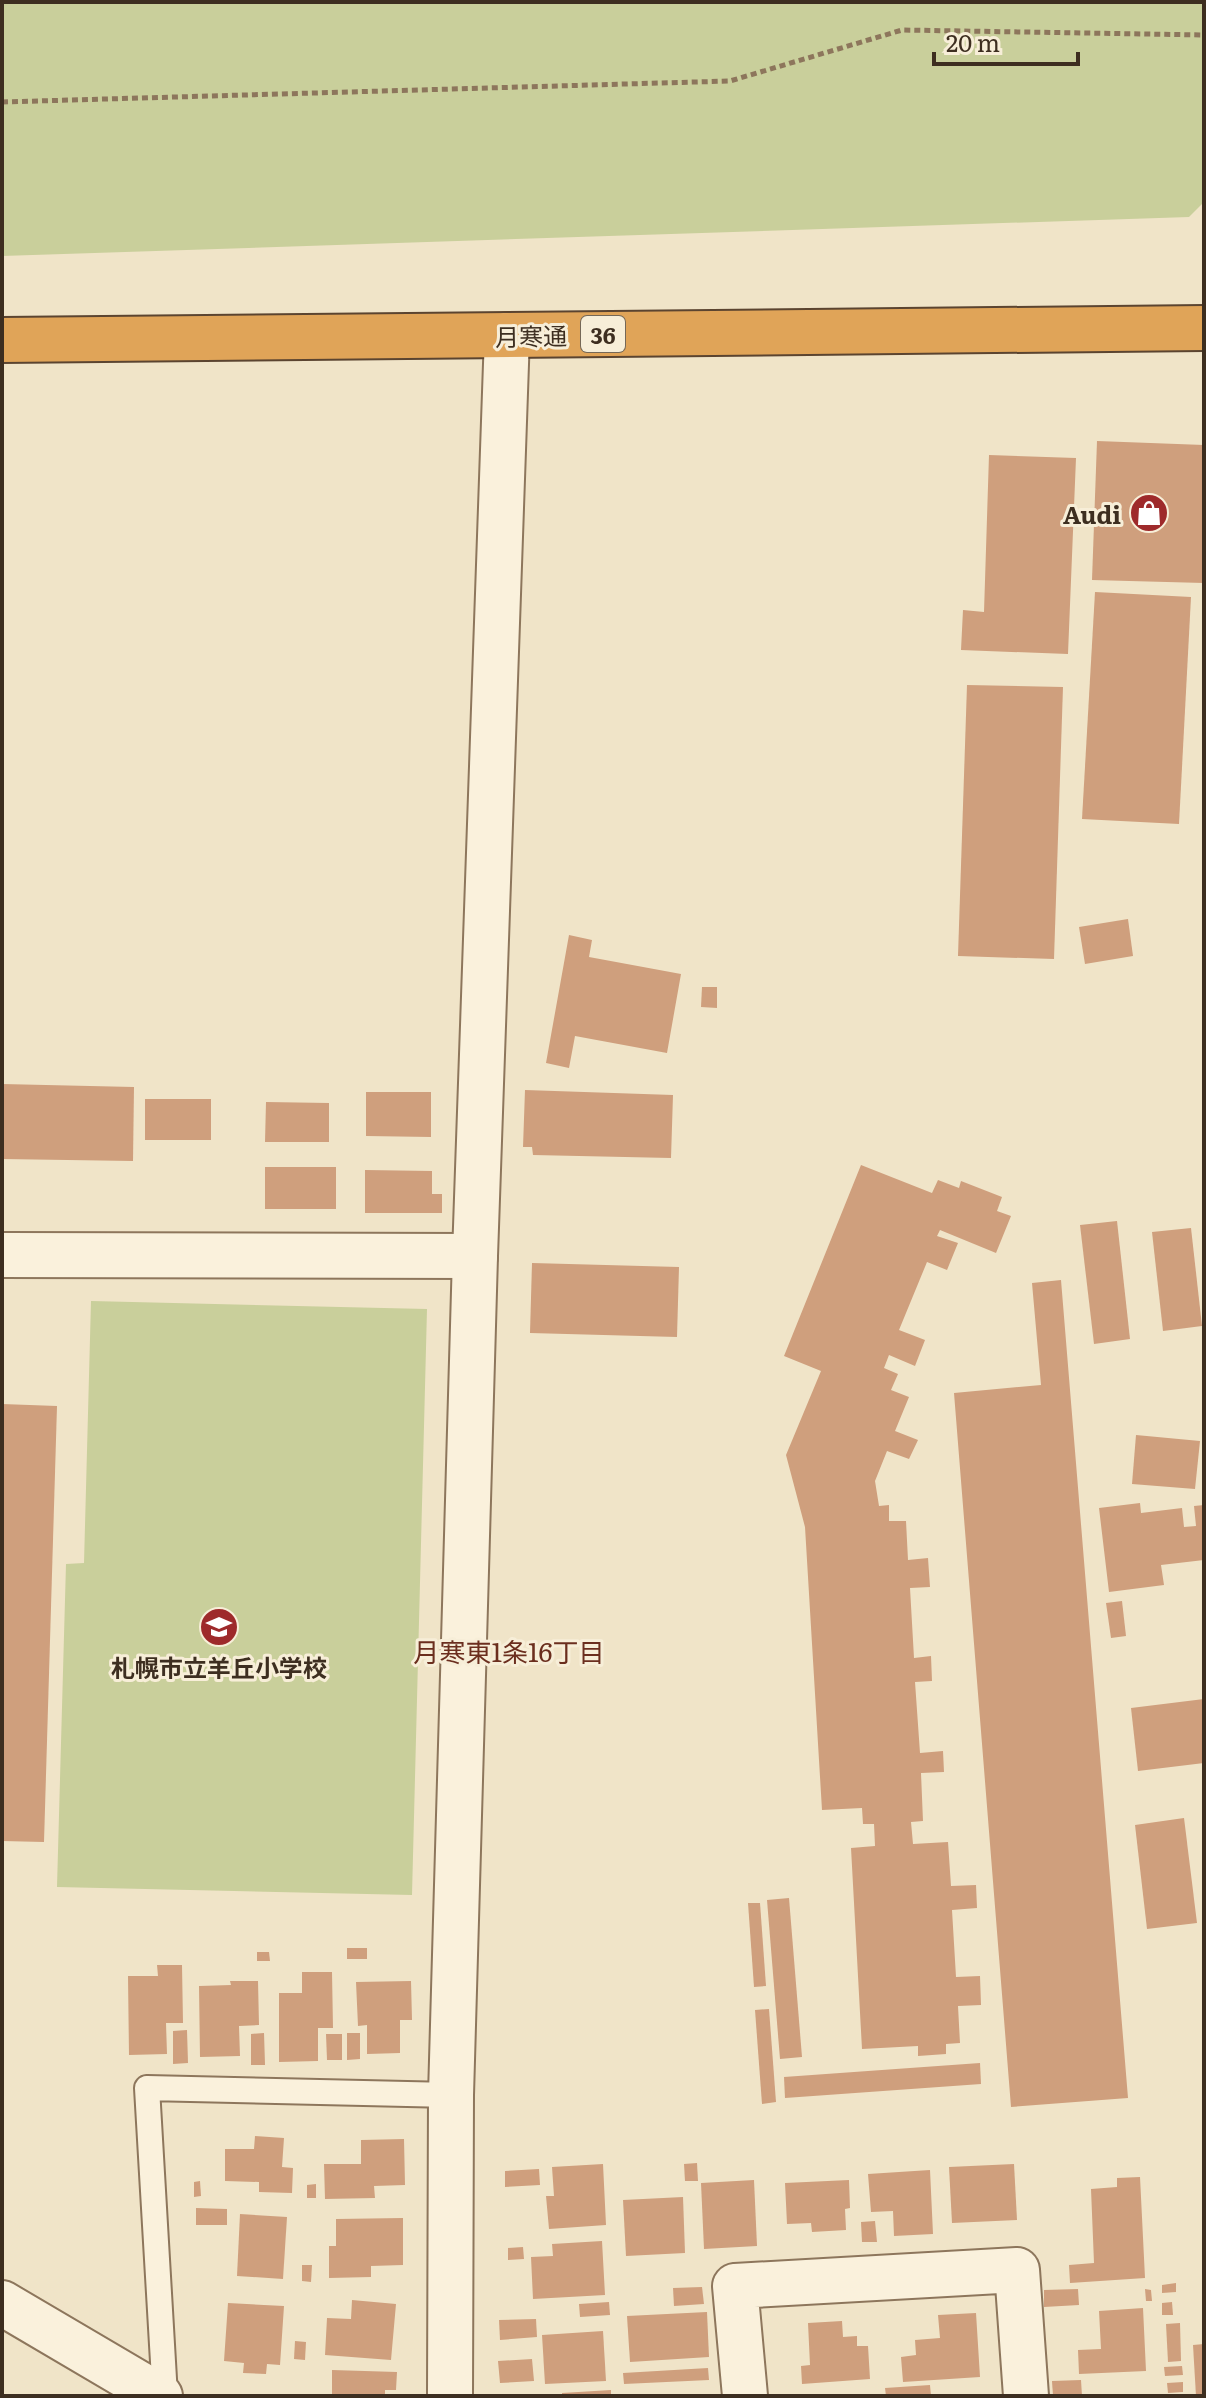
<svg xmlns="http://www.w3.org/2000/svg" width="1206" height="2398" font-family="Literata,'Noto Sans JP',serif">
<rect width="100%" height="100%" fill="#f0e4c8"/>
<g fill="#c9cf9b">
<path d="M2,2h1202v200l-15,15 -1187,39z"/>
<path d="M91,1301l336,8 -15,586 -355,-8 9,-323 18,-1z"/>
</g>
<g fill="#cf9f7d">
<path d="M1097,441l107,4v138l-112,-3z"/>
<path d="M989,455l87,3 -8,196 -107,-4 2,-40 21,2z"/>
<path d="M1095,592l96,5 -12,227 -97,-5z"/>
<path d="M967,685l96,2 -9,272 -96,-3z"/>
<path d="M1128,919l5,37 -48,8 -6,-37z"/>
<path d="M569,935l23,5 -3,17 92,17 -14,79 -92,-17 -6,32 -23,-5z"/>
<path d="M702,987h15v21l-16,-1z"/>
<path d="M2,1084l132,3 -1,74 -131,-2z"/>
<path d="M525,1090l148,5 -2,63 -138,-3 -1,-8h-9z"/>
<path d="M366,1092h65v45l-65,-1z"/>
<rect x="145" y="1099" width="66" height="41"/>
<path d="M266,1102l63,1v39h-64z"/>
<path d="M861,1165l71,28 6,-13 21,8 2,-7 41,16 -5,14 14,5 -15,37 -56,-23 -3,6 21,7 -11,27 -20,-8 -28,68 26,10 -10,26 -26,-11 -5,13 14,6 -7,16 18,7 -14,34 23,9 -9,19 -22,-8 -12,30 4,25 10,-1v16h17l2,39 20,-2 2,29 -20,1 4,70 17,-2 1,25 -17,1 5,71 23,-2 1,21 -23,1 2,48 -12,1 2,22 35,-2 3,44 25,-1 1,23 -25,2 4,67 24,-1 1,29 -23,1 2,37 -14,1v10l-28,2v-10l-56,3 -11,-201 24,-2 -1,-22h-11l-1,-16 -40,2 -17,-283 -19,-72 35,-84 -37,-15z"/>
<rect x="265" y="1167" width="71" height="42"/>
<path d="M365,1170l67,1v23h10v19h-77z"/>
<path d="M1117,1221l13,118 -36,5 -14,-119z"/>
<path d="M1191,1228l11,98 -39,5 -11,-99z"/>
<path d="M532,1263l147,4 -2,70 -147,-4z"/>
<path d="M1061,1280l67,818 -117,9 -57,-714 87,-8 -9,-102z"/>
<path d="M2,1404l55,2 -13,436 -42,-1z"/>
<path d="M1136,1435l64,6 -5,48 -63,-5z"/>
<path d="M1140,1503l1,10 41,-5 2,19 12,-1 -2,-20 10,-1v55l-43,5 3,20 -55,7 -10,-84z"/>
<path d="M1122,1601l4,35 -15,2 -5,-35z"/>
<path d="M1204,1699v64l-66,8 -7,-63z"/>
<path d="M1184,1818l13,105 -50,6 -12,-104z"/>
<path d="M789,1898l13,159 -22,2 -13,-159z"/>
<path d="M748,1903h12l6,83 -12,1z"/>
<rect x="347" y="1948" width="20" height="11"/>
<path d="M257,1952h12l1,9h-13z"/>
<path d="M157,1965h25l1,58h-17l1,31 -38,1 -1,-79h30z"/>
<path d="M302,1972h30l1,56h-15v33l-39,1v-69h23z"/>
<path d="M230,1981h28l1,44 -20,1 1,30 -40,1 -1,-71 32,-1z"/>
<path d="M411,1981l1,39h-12v33l-33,1v-29l-9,1 -2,-44z"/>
<path d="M769,2009l7,93 -14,2 -7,-94z"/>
<path d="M187,2030l1,33 -15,1v-33z"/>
<path d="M264,2033l1,32h-14v-31z"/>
<path d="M347,2033h13v26l-13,1z"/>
<path d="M326,2034h16v26h-15z"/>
<path d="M980,2063l1,21 -196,14 -1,-21z"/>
<path d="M255,2136l29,2 -2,29 11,1 -1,25 -33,-1v-10l-34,-1v-32h29z"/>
<path d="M404,2139l1,46 -31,1 1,12 -50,1 -1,-35h37v-24z"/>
<path d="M697,2163l1,18h-13l-1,-17z"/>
<path d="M603,2164l3,61 -57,4 -3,-33h8l-2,-29z"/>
<path d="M1014,2164l3,56 -65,3 -3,-56z"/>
<path d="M539,2169l1,16 -35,2v-16z"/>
<path d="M930,2170l3,64 -39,2 -1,-25 -22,1 -3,-38z"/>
<path d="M1140,2177l5,101 -75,5 -1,-18 25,-2 -3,-74 26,-2v-9z"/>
<path d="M754,2180l3,66 -53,3 -3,-66z"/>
<path d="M849,2180l1,28 -5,1 1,21 -34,2 -1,-9 -24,1 -2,-41z"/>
<path d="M200,2181l1,15 -7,1v-15z"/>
<path d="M316,2184v14h-9v-13z"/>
<path d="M683,2197l2,56 -59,3 -3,-56z"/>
<path d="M196,2208l31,1v16h-31z"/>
<path d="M240,2214l47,3 -4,62 -46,-3z"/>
<path d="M403,2218v47l-32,1v11l-42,1v-32h7v-27z"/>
<path d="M875,2221l2,21h-15l-1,-20z"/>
<path d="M602,2241l3,54 -72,4 -2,-42 22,-1 -1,-12z"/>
<path d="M523,2247l1,12 -16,1v-12z"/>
<path d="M302,2265h10l-1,17 -9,-1z"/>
<path d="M1176,2283v9l-14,1v-8z"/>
<path d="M702,2287l2,17 -30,2 -1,-18z"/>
<path d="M1078,2289l1,16 -35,2v-17z"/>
<path d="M1145,2289l6,1 1,11h-6z"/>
<path d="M352,2300l44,4 -5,56 -66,-5 2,-37 24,1z"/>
<path d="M609,2302l1,13 -30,2 -1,-13z"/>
<path d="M1172,2302l1,13h-11v-12z"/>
<path d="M228,2303l56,3 -4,59 -13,-1 -1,10 -23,-1 1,-10 -20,-2z"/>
<path d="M1143,2308l3,63 -67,3 -1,-24 23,-1 -2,-38z"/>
<path d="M707,2312l2,45 -79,5 -3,-46z"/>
<path d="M976,2313l4,64 -77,5 -2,-25 15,-2 -1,-15 25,-2 -2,-23z"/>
<path d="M536,2319l1,18 -37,3 -1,-20z"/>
<path d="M842,2321l1,16 14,-1v10h11l2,33 -68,5 -1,-18 9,-1 -2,-42z"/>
<path d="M1180,2323l1,38 -13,1 -2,-38z"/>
<path d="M603,2331l3,50 -61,3 -3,-49z"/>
<path d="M295,2341l11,1 -1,18 -11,-1z"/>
<path d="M1204,2344v52h-8l-3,-51z"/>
<path d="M532,2359l2,22 -34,2 -2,-22z"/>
<path d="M1182,2366l1,9 -18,1 -1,-9z"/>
<path d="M708,2368l1,12 -85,4 -1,-11z"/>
<path d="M332,2370l65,2 -1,18h-11v6h-53z"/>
<path d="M1081,2380l1,16h-29l-1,-15z"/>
<path d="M1183,2382v10l-15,1 -1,-10z"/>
<path d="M930,2385l1,11h-45l-1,-8z"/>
<path d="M611,2390v6h-49v-3z"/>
</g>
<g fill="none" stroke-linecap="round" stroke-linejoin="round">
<defs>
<path id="lane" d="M165,2396l-18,-308 304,7"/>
<g id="street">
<path d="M2,1255l473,1"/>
<path d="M2,2303l158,93"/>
<path d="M450,2396l1,-301 24,-839 32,-921"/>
<path d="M745,2396l-10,-110 282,-16 9,126"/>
</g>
<path id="highway" d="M2,340l1202,-12"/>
</defs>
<use href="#lane" stroke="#8d765c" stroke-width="28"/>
<use href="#street" stroke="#8d765c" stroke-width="48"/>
<use href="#highway" stroke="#5b4430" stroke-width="48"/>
<path stroke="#8d765c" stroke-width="5" stroke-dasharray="6 4" stroke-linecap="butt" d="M2,102l728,-21 172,-51 302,5"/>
<use href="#lane" stroke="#faf1dc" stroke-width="24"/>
<use href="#street" stroke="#faf1dc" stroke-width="44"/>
<use href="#highway" stroke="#e0a458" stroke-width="44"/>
</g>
<defs>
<symbol id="shop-disc" viewBox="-11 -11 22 22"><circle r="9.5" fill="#9e2a2b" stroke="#f7eed8"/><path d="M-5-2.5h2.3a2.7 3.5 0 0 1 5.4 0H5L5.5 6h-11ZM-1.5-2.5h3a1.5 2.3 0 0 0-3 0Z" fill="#fff"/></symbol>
<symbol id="school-disc" viewBox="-11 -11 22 22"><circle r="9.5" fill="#9e2a2b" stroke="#f7eed8"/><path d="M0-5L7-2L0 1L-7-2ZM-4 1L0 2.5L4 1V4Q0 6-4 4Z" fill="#fff"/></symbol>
</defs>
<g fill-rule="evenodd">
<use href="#shop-disc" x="1127" y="491" width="44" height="44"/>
<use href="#school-disc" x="197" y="1605" width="44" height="44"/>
</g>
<g text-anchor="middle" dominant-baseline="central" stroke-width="6" stroke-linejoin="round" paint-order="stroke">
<rect fill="#f7eed8" stroke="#756857" stroke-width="2" x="581" y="316" width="44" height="36" rx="6"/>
<g font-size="22" font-weight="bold" fill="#3d2e20">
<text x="603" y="334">36</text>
</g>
<g font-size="24" fill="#3d2e20" stroke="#f7eed8">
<text transform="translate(531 335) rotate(-1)">月寒通</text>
</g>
<g font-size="24" font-weight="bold" fill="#3d2e20" stroke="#f7eed8" text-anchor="end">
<text x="1121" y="513">Audi</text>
<text x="219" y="1666" text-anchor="middle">札幌市立羊丘小学校</text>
</g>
<g font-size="26" fill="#6b2e1e" stroke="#f7eed8">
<text x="509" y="1650">月寒東1条16丁目</text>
</g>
</g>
<rect width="1206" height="2398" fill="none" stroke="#3d2e20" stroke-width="8"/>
<path d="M934 52v12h144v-12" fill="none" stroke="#3d2e20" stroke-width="4"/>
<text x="946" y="52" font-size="24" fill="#3d2e20" stroke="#f7eed8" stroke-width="6" paint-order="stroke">20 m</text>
</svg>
